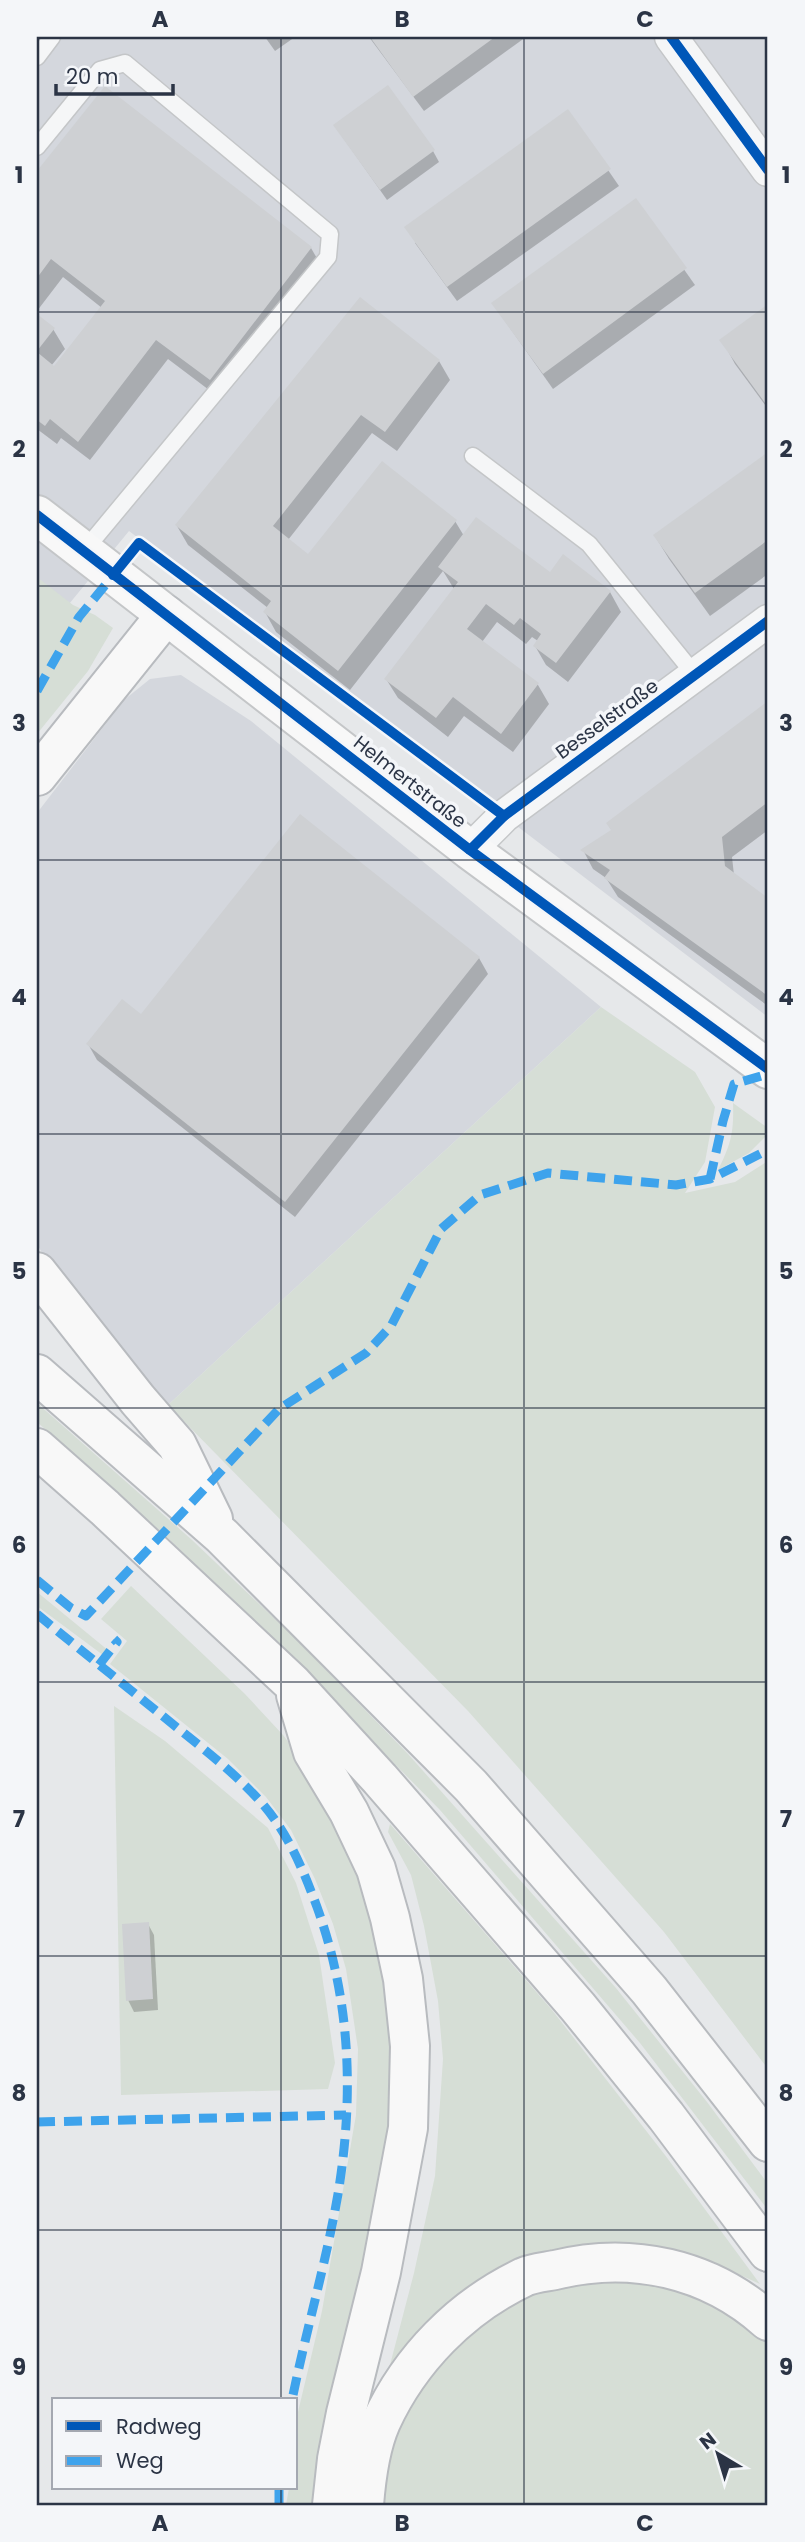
<svg xmlns="http://www.w3.org/2000/svg" width="805" height="2542" font-family="Poppins,sans-serif">
<rect width="100%" height="100%" fill="#e6e8ea"/>
<g fill="#d4d7dd">
<path d="M37,37h731v980l-639,-486 -92,112z"/>
<path d="M181,675l70,46 350,286 -433,398 -119,-140 -12,-21v-431l87,-113 26,-21z"/>
</g>
<g fill="#d6ded6">
<path d="M37,577l36,28 22,10 18,13 -25,43 -51,63z"/>
<path d="M601,1007l94,65 20,35 -10,55 -20,31 50,-11 33,-21v908l-104,-137 -196,-221 -300,-306z"/>
<path d="M733,1103l35,25v6l-19,19 -31,17c13,-26 16,-38 15,-67z"/>
<path d="M37,1403l155,137 106,101 110,113 208,234 91,114 61,82v26l-128,-167 -200,-233 -164,-167 -109,-106 -130,-115z"/>
<path d="M131,1586l114,108 38,41 22,29 46,90 19,50 21,99 3,99 -74,403h-34l3,-17h7v-56l2,-20 24,-101 34,-196 2,-66 -12,-80 -13,-45 -18,-45 -24,-49 -25,-33 -38,-38 -118,-95 17,-23 -26,-22z"/>
<path d="M37,1592l72,59 -4,3 2,4 -70,-52z"/>
<path d="M114,1706l51,35 103,87 28,55 23,72 16,108 -7,26 -207,6z"/>
<path d="M390,1824l162,186 113,145 95,129 -44,-20 -32,-10 -237,51 -28,26 -15,22 -14,12 24,-92 21,-97 8,-117 -5,-58 -14,-75 -13,-51 -23,-43z"/>
<path d="M588,2281l67,1 58,18 55,39v166h-384l5,-48 11,-34 15,-29 46,-58 62,-41z"/>
</g>
<g fill="#0003">
<path d="M265,37h30l-20,14z"/>
<path d="M369,37h157l-102,74z"/>
<path d="M105,88l206,160 11,19 -101,132 -53,-40 -78,101 -29,-22 -4,6 -20,-15v-113l16,13 12,20 -14,17 4,3 47,-61 -39,-31 -26,34v-137z"/>
<path d="M568,112l51,74 -162,115 -42,-58z"/>
<path d="M342,136l91,15 6,11 -52,38z"/>
<path d="M635,200l60,85 -142,104 -60,-85z"/>
<path d="M768,306v103l-33,-45 -13,-24z"/>
<path d="M439,361l11,19 -53,71 -25,-18 -84,107 20,16 147,-35 9,15 86,39 60,17 11,20 -53,70 -22,-17 -11,-19 3,-5 -6,-4 -6,7 -29,-22 -15,20 56,43 11,19 -36,48 -49,-36 -16,21 -50,-39 -12,-19 68,-90 -11,-18 -93,119 -74,-58 -11,-20 3,-4 -80,-63 -11,-19z"/>
<path d="M768,454v120l-58,42 -41,-57 -14,-23z"/>
<path d="M768,704v126l-36,27 2,18 34,26v105l-150,-109 -12,-19 -13,-9 -10,-19 29,-19 -4,-7z"/>
<path d="M479,958l9,16 -193,243 -198,-157 -9,-16 53,-27z"/>
<path d="M148,1924l6,11 4,75 -24,2 -6,-12z"/>
</g>
<g fill="#ced0d3">
<path d="M370,37h125l-82,60z"/>
<path d="M388,85l47,65 -55,40 -47,-65z"/>
<path d="M105,86l207,161 -102,133 -54,-40 -78,102 -28,-23 -5,7 -8,-6v-68l17,14 51,-65 -54,-42 -14,19v-107z"/>
<path d="M568,109l43,60 -164,118 -43,-60z"/>
<path d="M636,198l51,70 -144,106 -52,-71z"/>
<path d="M360,297l80,63 -55,72 -24,-17 -88,111 35,28 74,-93 75,59 -119,151 -75,-59 8,-11 -96,-76z"/>
<path d="M768,304v103l-49,-67z"/>
<path d="M37,314l18,14 -18,23z"/>
<path d="M768,452v88l-73,53 -42,-58z"/>
<path d="M476,517l74,55 13,-18 48,37 -55,72 -23,-17 8,-12 -21,-16 -6,7 -28,-21 -19,25 72,54 -38,51 -48,-37 -17,21 -52,-39 74,-97 -20,-15z"/>
<path d="M768,701v101l-46,35 3,29 43,32v98l-164,-118 6,-8 -30,-20 31,-20 -5,-7z"/>
<path d="M300,814l180,143 -195,245 -199,-158 36,-45 19,15z"/>
<path d="M149,1922l4,77 -27,2 -4,-77z"/>
</g>
<g fill="none" stroke-linecap="round" stroke-linejoin="round">
<defs>
<g id="lane">
<path d="M37,57l15,-20"/>
<path d="M37,147l63,-77 25,-7 205,171 -2,23 -245,295"/>
<path d="M473,456l116,88 106,131"/>
</g>
<g id="street">
<path d="M671,37l97,133"/>
<path d="M470,850l34,-34 264,-195"/>
</g>
<path id="secondary" d="M37,515l433,335 298,219"/>
<g id="highway">
<path d="M37,776l129,-161"/>
<path d="M37,1272l101,128 39,45 36,74"/>
<path d="M37,1374l185,162 249,250 178,204 119,152"/>
<path d="M37,1448l68,60 187,175 88,96 198,228 88,109 102,136"/>
<path d="M296,1695l17,57 36,60 27,57 14,49 13,61 7,67 -2,82 -27,144 -35,141 -9,46 -5,46"/>
<path d="M364,2505c2,-26 6,-58 17,-83 29,-63 80,-115 143,-145 9,-4 21,-5 31,-7 76,-19 154,-2 213,51"/>
</g>
</defs>
<use href="#lane" stroke="#c4c6c8" stroke-width="19"/>
<use href="#street" stroke="#c4c6c8" stroke-width="35"/>
<use href="#secondary" stroke="#c4c6c8" stroke-width="42"/>
<use href="#highway" stroke="#b8bbbf" stroke-width="42"/>
<use href="#lane" stroke="#f5f6f7" stroke-width="16"/>
<use href="#street" stroke="#f5f6f7" stroke-width="32"/>
<use href="#secondary" stroke="#f8f8f8" stroke-width="38"/>
<use href="#highway" stroke="#f8f8f8" stroke-width="38"/>
<g stroke="#3ea3ec" stroke-width="9" stroke-dasharray="18 9" stroke-linecap="butt">
<path d="M37,691l42,-74 37,-45"/>
<path d="M710,1179l13,-58 11,-37 34,-10"/>
<path d="M37,1580l34,28 15,8 193,-207 87,-56 25,-27 50,-97 39,-34 68,-22 128,12 34,-6 58,-29"/>
<path d="M37,1614c42,35 85,69 127,103 33,27 67,52 96,84 27,30 43,68 57,106 34,94 37,189 21,287 -12,69 -32,137 -46,206"/>
<path d="M99,1665l18,-23 -3,-3"/>
<path d="M37,2122l309,-7"/>
<path d="M279,2488v17"/>
</g>
<defs>
<g id="cycleway">
<path d="M671,37l97,133"/>
<path d="M37,515l433,335 298,219"/>
<path d="M113,575l26,-32 365,273"/>
<path d="M470,850l34,-34 264,-195"/>
</g>
</defs>
<use href="#cycleway" stroke="#f4f6f9" stroke-width="15"/>
<use href="#cycleway" stroke="#0057b8" stroke-width="10"/>
</g>
<path fill="none" stroke="#2b3445" stroke-width="2" stroke-opacity="0.55" d="M281,37v2363M524,37v2468M37,312h731M37,586h731M37,860h731M37,1134h731M37,1408h731M37,1682h731M37,1956h731M37,2230h731M281,2488v17"/>
<g text-anchor="middle" dominant-baseline="central" stroke-width="7" stroke-linejoin="round" paint-order="stroke">
<g font-size="19" fill="#2b3445" stroke="#f4f6f9">
<text transform="translate(607 719) rotate(-36)">Besselstraße</text>
<text transform="translate(410 782) rotate(38)">Helmertstraße</text>
</g>
</g>
<rect width="805" height="2542" fill="none" stroke="#f4f6f9" stroke-width="77"/>
<rect x="52" y="2398" width="245" height="91" fill="#f4f6f9" stroke="#a4a8b1" stroke-width="2"/>
<rect x="66" y="2421" width="35" height="10" fill="#0057b8" stroke="#a4a8b1" stroke-width="2"/>
<text x="116" y="2434" font-size="21" fill="#2b3445">Radweg</text>
<rect x="66" y="2456" width="35" height="10" fill="#3ea3ec" stroke="#a4a8b1" stroke-width="2"/>
<text x="116" y="2468" font-size="21" fill="#2b3445">Weg</text>
<g transform="translate(718 2454) rotate(322)" stroke="#f4f6f9" stroke-width="5" paint-order="stroke">
<path d="M0-5L12 26L0 18L-12 26Z" fill="#2b3445"/>
<text y="-10" font-size="19" font-weight="bold" text-anchor="middle" fill="#2b3445">N</text>
</g>
<path d="M56 84v10h117v-10" fill="none" stroke="#2b3445" stroke-width="3.5"/>
<text x="66" y="84" font-size="21" fill="#2b3445" stroke="#f4f6f9" stroke-width="5" paint-order="stroke">20 m</text>
<rect x="38" y="38" width="728" height="2466" fill="none" stroke="#2b3445" stroke-width="2.5"/>
<g font-size="23" text-anchor="middle" font-weight="bold" fill="#2b3445">
<text x="160" y="27">A</text>
<text x="402" y="27">B</text>
<text x="645" y="27">C</text>
<text x="19" y="183">1</text>
<text x="786" y="183">1</text>
<text x="19" y="457">2</text>
<text x="786" y="457">2</text>
<text x="19" y="731">3</text>
<text x="786" y="731">3</text>
<text x="19" y="1005">4</text>
<text x="786" y="1005">4</text>
<text x="19" y="1279">5</text>
<text x="786" y="1279">5</text>
<text x="19" y="1553">6</text>
<text x="786" y="1553">6</text>
<text x="19" y="1827">7</text>
<text x="786" y="1827">7</text>
<text x="19" y="2101">8</text>
<text x="786" y="2101">8</text>
<text x="19" y="2375">9</text>
<text x="786" y="2375">9</text>
<text x="160" y="2531">A</text>
<text x="402" y="2531">B</text>
<text x="645" y="2531">C</text>
</g>
</svg>
